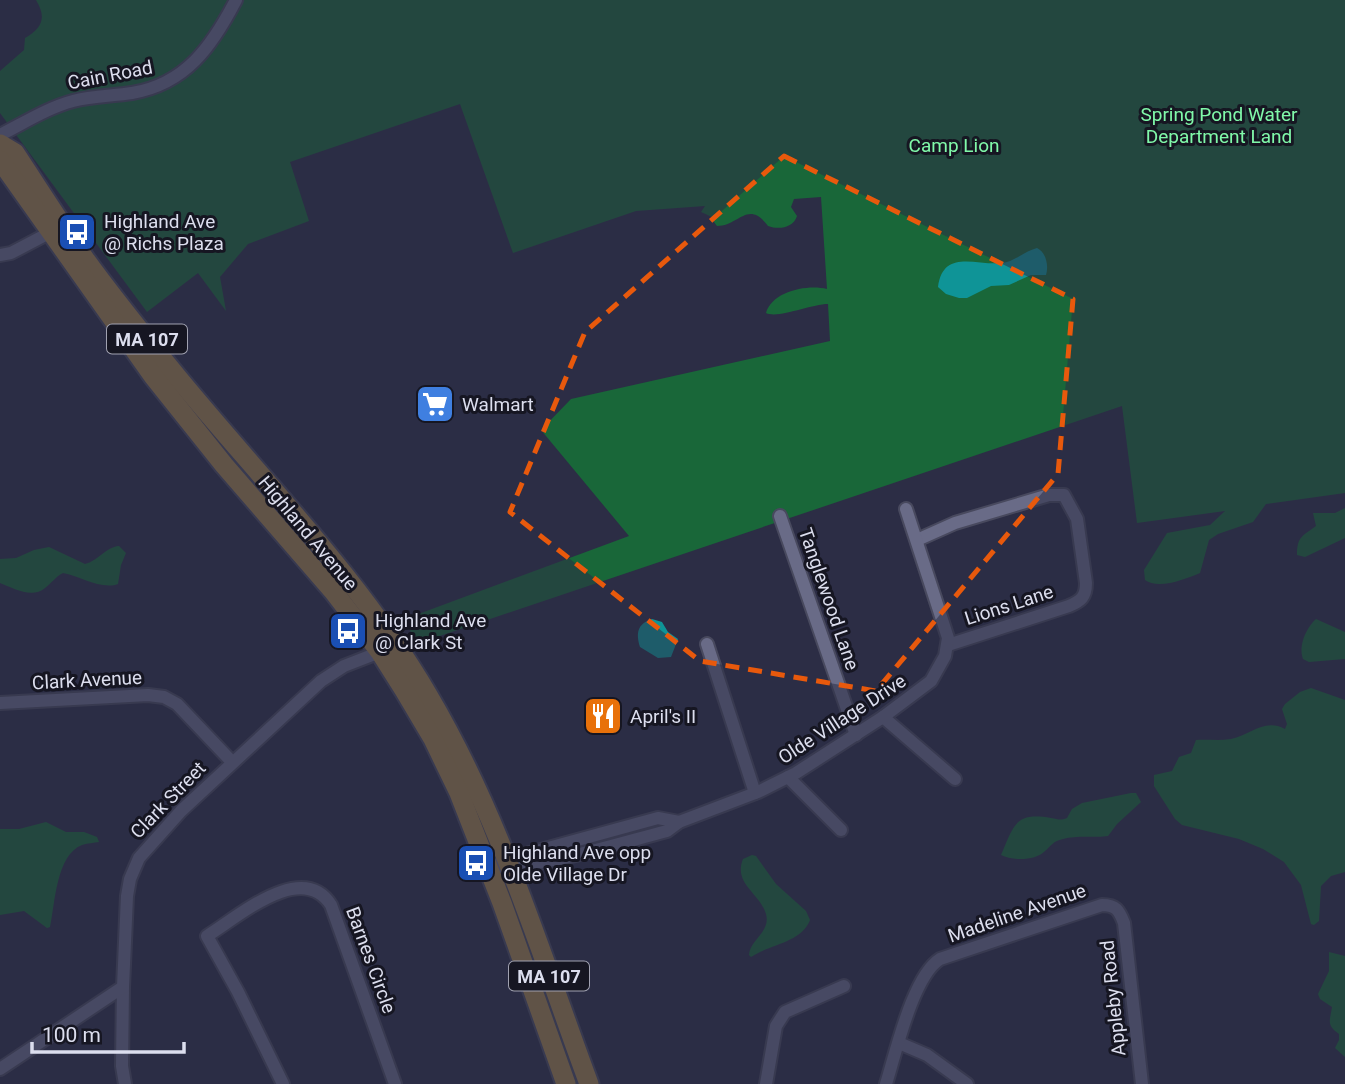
<svg xmlns="http://www.w3.org/2000/svg" width="1345" height="1084" font-family="Roboto,sans-serif">
<rect width="100%" height="100%" fill="#2c2d45"/>
<g fill="#196739">
<path d="M36,0h1309v493l-79,11 -13,18 -35,12 -9,6 -9,33c-14,6 -42,17 -55,7l-1,-10 23,-37 43,-8 15,-14 -88,12 -15,-117 -706,238 -11,-25 224,-83 -88,-106 30,-31 259,-58 -2,-37c-17,0 -50,15 -62,9 6,-22 42,-29 61,-24l-6,-92 -27,2 -3,8 6,9c-4,12 -18,14 -29,10 -20,-27 -29,0 -51,0 -10,-13 1,-6 -16,-14l4,-6 -69,5 -123,42 -53,-149 -170,58 19,59 -61,23 -28,33 6,34 -28,-38 -51,39 -147,-199v-42l24,-21 1,-12c17,-10 22,-20 11,-38z"/>
<path d="M1345,508v30l-40,19 -8,-2c0,-19 6,-19 19,-29l-3,-13h22z"/>
<path d="M119,546l7,7 -5,12 -3,19c-17,6 -38,-8 -55,-11 -8,4 -11,10 -18,15 -13,11 -32,0 -45,-5v-24l16,-1 18,-8 15,-3 36,17c13,-3 21,-17 34,-18z"/>
<path d="M1316,619l29,13v27l-36,3 -6,-3c-5,-13 3,-31 13,-40z"/>
<path d="M1311,688l34,12v172l-14,4 -10,10 -2,35 -5,4 -3,-1 -10,-39 -17,-23 -21,-13 -24,-10 -57,-14 -7,-6 -21,-33v-11l18,-4 7,-14 12,-4 5,-13c11,-1 23,1 35,-1 20,-4 33,-21 54,-10l2,-5 -5,-15 3,-5 15,-12z"/>
<path d="M1131,793h5l5,9 -24,22 -9,12c-15,2 -31,-1 -45,3 -10,2 -12,7 -18,12 -10,10 -32,10 -44,4 13,-30 14,-43 50,-37 7,1 9,3 16,0l5,-9 10,-6z"/>
<path d="M46,822l20,10h18l13,5 2,5c-5,1 -11,1 -17,3 -26,10 -27,59 -32,82l-3,1 -23,-17 -24,4v-86h19z"/>
<path d="M752,855l4,1 20,28 30,27 4,9c-9,23 -40,24 -59,37l-2,-2c1,-16 22,-23 17,-41 -6,-21 -33,-30 -23,-55z"/>
<path d="M1329,952l16,4v101l-10,-9 4,-8v-6c-13,-9 -9,-13 -7,-27l-12,-8 -2,-5 11,-23z"/>
</g>
<g fill="#0f9497">
<path d="M1037,248c9,4 12,18 9,27h-15l-22,10 -18,1 -24,12h-8l-13,-4 -8,-7c5,-39 39,-21 64,-24 12,-1 23,-12 35,-15z"/>
<path d="M652,619l10,3 6,10 10,7 -7,18 -13,1 -18,-11c-4,-14 -3,-23 12,-28z"/>
</g>
<g fill="none" stroke-linecap="round" stroke-linejoin="round">
<defs>
<g id="minor">
<path d="M0,135c24,-12 47,-27 73,-34 19,-5 39,-5 59,-8 54,-9 80,-47 104,-93"/>
<path d="M0,255l11,-2 40,-21"/>
<path d="M780,516l76,219"/>
<path d="M917,540l38,-17 94,-28h15l13,24 9,64c0,14 -5,18 -17,23l-121,39"/>
<path d="M707,644l48,149"/>
<path d="M0,703l148,-8 16,2 13,7 55,58"/>
<path d="M883,717l72,62"/>
<path d="M788,777l53,53"/>
<path d="M501,861l157,-43 21,4"/>
<path d="M488,867c55,1 125,-22 179,-36l12,-9 79,-30 38,-19 87,-56 48,-36 14,-25 3,-18 -42,-129"/>
<path d="M123,987l-1,79 3,18"/>
<path d="M899,1043l28,12 40,29"/>
<path d="M0,1069l123,-82 4,-91 3,-17 9,-21 42,-47 140,-130 23,-15 36,-14"/>
<path d="M283,1084l-45,-92 -31,-56c31,-19 95,-76 124,-31l64,179"/>
<path d="M766,1084l10,-58 9,-14 59,-26"/>
<path d="M886,1084c10,-32 27,-108 54,-125l162,-54c14,0 17,5 22,18l18,161"/>
</g>
<g id="primary">
<path d="M0,144l15,9c23,35 46,71 70,106 28,39 59,77 89,114 85,104 186,206 254,322 72,122 112,257 161,389"/>
<path d="M0,160l153,216 71,89 109,126 47,61 24,38 29,49 26,54 43,110 64,181"/>
</g>
</defs>
<use href="#minor" stroke="#48495e" stroke-width="16"/>
<use href="#primary" stroke="#48495e" stroke-width="23"/>
<use href="#minor" stroke="#696b87" stroke-width="12"/>
<use href="#primary" stroke="#a18149" stroke-width="19"/>
</g>
<path d="M0 0H1345V1084H0ZM784,156l289,143 -15,175 -182,217 -176,-30 -190,-149 75,-180z" fill="#2c2d45" fill-opacity=".55" fill-rule="evenodd"/>
<path fill="none" stroke="#e8590c" stroke-width="5" stroke-dasharray="14 9" stroke-linejoin="round" d="M784,156l289,143 -15,175 -182,217 -176,-30 -190,-149 75,-180z"/>
<defs>
<symbol id="bus-square" viewBox="-11 -11 22 22"><rect x="-9" y="-9" width="18" height="18" rx="4" fill="#1a4fb4" stroke="#161622"/><path d="M-5-6H5V4H4V6H2V4H-2V6H-4V4H-5ZM-3.5-4V0h7V-4ZM-3.5 1.2v1.5H-2V1.2ZM2 1.2v1.5H3.5V1.2Z" fill="#fff"/></symbol>
<symbol id="supermarket-square" viewBox="-11 -11 22 22"><rect x="-9" y="-9" width="18" height="18" rx="4" fill="#3f7fe0" stroke="#161622"/><path d="M-6-5.5h2.5l.6 2H6L4.5 2H-2.5L-4.4-4H-6ZM-1.5 3.2a1.3 1.3 0 1 0 .1 0ZM3 3.2a1.3 1.3 0 1 0 .1 0Z" fill="#fff"/></symbol>
<symbol id="restaurant-square" viewBox="-11 -11 22 22"><rect x="-9" y="-9" width="18" height="18" rx="4" fill="#e8710a" stroke="#161622"/><path d="M-5-6h1v4h1v-4h1v4h1v-4h1v5L-1.5 .5V6h-2V.5L-5-1ZM5-6V6H3V1.5H1.5Q1.5-4 5-6Z" fill="#fff"/></symbol>
</defs>
<g fill-rule="evenodd">
<use href="#bus-square" x="55" y="210" width="44" height="44"/>
<use href="#supermarket-square" x="413" y="382" width="44" height="44"/>
<use href="#bus-square" x="326" y="609" width="44" height="44"/>
<use href="#restaurant-square" x="581" y="694" width="44" height="44"/>
<use href="#bus-square" x="454" y="841" width="44" height="44"/>
</g>
<g text-anchor="middle" dominant-baseline="central" stroke-width="6" stroke-linejoin="round" paint-order="stroke">
<g fill="#161622" stroke="#a1a2b1" stroke-width="2">
<rect x="107" y="324.5" width="80" height="29" rx="5"/>
<rect x="509" y="961.5" width="80" height="29" rx="5"/>
</g>
<g font-size="18" font-weight="bold" fill="#dcdeee">
<text x="147" y="339">MA 107</text>
<text x="549" y="976">MA 107</text>
</g>
<g font-size="19" fill="#dcdeee" stroke="#161622">
<text transform="translate(110 75) rotate(-11)">Cain Road</text>
<text transform="translate(308 533) rotate(50)">Highland Avenue</text>
<text transform="translate(829 599) rotate(71)">Tanglewood Lane</text>
<text transform="translate(1009 605) rotate(-18)">Lions Lane</text>
<text transform="translate(87 680) rotate(-3)">Clark Avenue</text>
<text transform="translate(842 719) rotate(-33)">Olde Village Drive</text>
<text transform="translate(168 800) rotate(-46)">Clark Street</text>
<text transform="translate(1017 913) rotate(-19)">Madeline Avenue</text>
<text transform="translate(371 960) rotate(70)">Barnes Circle</text>
<text transform="translate(1113 998) rotate(-96)">Appleby Road</text>
</g>
<g font-size="19" fill="#80f8a9" stroke="#161622">
<text x="1219" y="114">Spring Pond Water<tspan x="1219" dy="22">Department Land</tspan></text>
<text x="954" y="145">Camp Lion</text>
</g>
<g font-size="19" fill="#dcdeee" stroke="#161622" text-anchor="start">
<text x="104" y="221">Highland Ave<tspan x="104" dy="22">@ Richs Plaza</tspan></text>
<text x="462" y="404">Walmart</text>
<text x="375" y="620">Highland Ave<tspan x="375" dy="22">@ Clark St</tspan></text>
<text x="630" y="716">April's II</text>
<text x="503" y="852">Highland Ave opp<tspan x="503" dy="22">Olde Village Dr</tspan></text>
</g>
</g>
<path d="M32 1042v10h152v-10" fill="none" stroke="#dcdeee" stroke-width="3.5"/>
<text x="42" y="1042" font-size="21" fill="#dcdeee" stroke="#161622" stroke-width="5" paint-order="stroke">100 m</text>
</svg>
